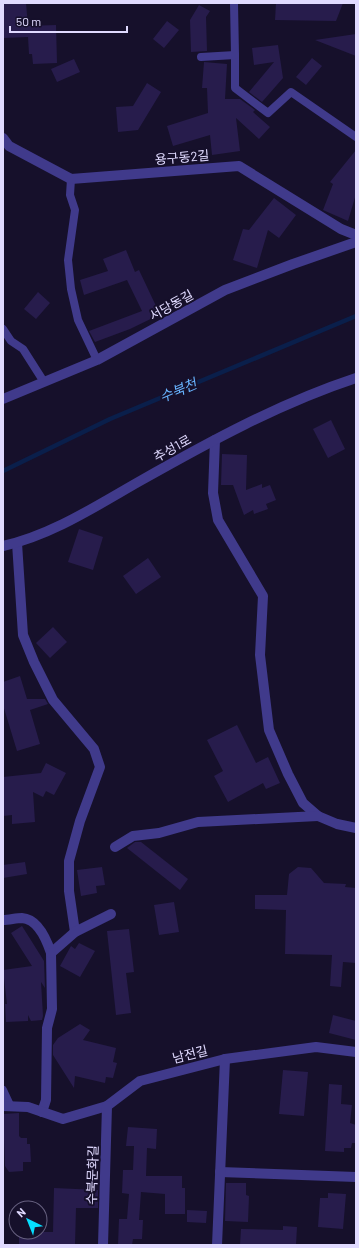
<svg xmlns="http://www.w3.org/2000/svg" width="359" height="1248" font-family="Barlow,'Noto Sans KR',sans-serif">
<rect width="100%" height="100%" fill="#16102b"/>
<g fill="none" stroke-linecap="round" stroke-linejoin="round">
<path stroke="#0a1f4b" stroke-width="4.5" d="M3,471l107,-52 246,-103"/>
</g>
<g fill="#271c4c">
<path d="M3,3h23l2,23 28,-1 1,38 -24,1 -1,-10h-3l-1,-17 -25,1z"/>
<path d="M276,3h67l-7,18 -61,-1z"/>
<path d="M199,5l11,6 -4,6 1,34 -16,1 -1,-32z"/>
<path d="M167,21l12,9 -15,18 -11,-9z"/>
<path d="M356,34v22l-41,-16z"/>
<path d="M278,45l5,33 -21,24 -13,-10 25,-30 -20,3 -2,-17z"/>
<path d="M312,58l10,8 -16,19 -10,-8z"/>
<path d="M74,59l6,13 -23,10 -6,-13z"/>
<path d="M204,62l23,2 -2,35h15l15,11 -2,2 17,15 -11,12 -23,-21 4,33 -28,4 -2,-20 -37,11 -6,-20 41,-13 -1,-25h-5z"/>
<path d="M147,83l14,9 -23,38 -20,2 -2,-25 17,-1z"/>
<path d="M356,150v44l-8,27 -25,-11 10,-26 -3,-2z"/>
<path d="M274,198l22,17 -17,23 -11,-8 -11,38 -24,-8 10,-31 6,1z"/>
<path d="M126,250l9,22 4,-2 17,36 8,-3 3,8 -37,18 -35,13 -6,-11 53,-20 -15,-31 -43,15 -4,-15 28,-9 -5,-12z"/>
<path d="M38,292l12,11 -14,16 -12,-10z"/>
<path d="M331,420l14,29 -17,9 -15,-29z"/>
<path d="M222,454l25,1 -1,35 16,-6v4l8,-3 6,15 -10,4 2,5 -14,5 -1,-4 -9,5 -11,-30h-12z"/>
<path d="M79,529l24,8 -10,33 -25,-8z"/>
<path d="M148,558l13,19 -25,17 -13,-18z"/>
<path d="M53,627l14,15 -17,16 -14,-15z"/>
<path d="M20,676l7,23h18l3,5 -18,6 10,34 -23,7 -14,-46v-23z"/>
<path d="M237,725l19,38 12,-6 12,26 -14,6 -3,-6 -35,19 -14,-26 9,-5 -16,-31z"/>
<path d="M46,763l20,10 -12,22 -8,-4 -3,6 -10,-5 2,30 -23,2v-9l-9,1v-39l38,-4z"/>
<path d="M135,842h6l47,37 -8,11 -53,-42z"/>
<path d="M25,862l2,12 -24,4v-13z"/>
<path d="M102,867l3,18 -9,1 1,7 -16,3 -4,-26z"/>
<path d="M298,867l13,1 13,15 22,1 -1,3 11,1v75l-13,-1 -2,25 -11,-1 2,-31 -47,-1 1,-44 -31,-1v-14h32l2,-21z"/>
<path d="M174,902l5,30 -20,3 -5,-30z"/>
<path d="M22,926l22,35 1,27 -4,-6 2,34 -1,4 -11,1 -3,-6v6l-22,1 -1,-18h2l-4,-34 29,-4 -21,-33z"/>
<path d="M129,929l5,43 -8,1 5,40 -15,2 -9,-84z"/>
<path d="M79,943l16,8 -15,26 -20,-11 11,-20 4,3z"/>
<path d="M333,1015l23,6v19l-27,-7z"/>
<path d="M80,1024l10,6 -7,10 33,8 -3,14 4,1 -4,15 -7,-1 -1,6 -30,-7 -1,12 -21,-33v-10l5,-7z"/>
<path d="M283,1070l25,2 -4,44 -25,-2z"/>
<path d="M329,1084l13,1 -1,19 11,1 -2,18 6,2v18h-4l-1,5h-7v4l-19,-1z"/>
<path d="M19,1113v23l2,2h6v6h3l1,18h-8v9l-14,1 -4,-6 -2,-52z"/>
<path d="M128,1127l29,2 -1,20 -9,-1 -1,28h36v12h3v26h-20v-20l-24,-2 -2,28h4l-1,19h-9l-1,6h-14l1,-26h8l2,-25 -7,-1 1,-23h10l1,-24h-8z"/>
<path d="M226,1183h20v12l3,1 -1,26 -23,-1z"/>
<path d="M54,1188l44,2v18h-22l-1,37h-56v-13h34z"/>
<path d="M328,1193l18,1 -3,35 -25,-2 2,-29h8z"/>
<path d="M187,1210l20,1 -1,12 -19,-1z"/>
<path d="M283,1226l14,1 -1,18h-56l1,-16 42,1z"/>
</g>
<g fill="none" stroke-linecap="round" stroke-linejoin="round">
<g stroke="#403a8b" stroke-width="8">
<path d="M235,55v33l33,25 23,-21 65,45"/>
<path d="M201,57l34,-2 -1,-52"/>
<path d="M71,179l-1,16 5,15 -7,50 3,29 7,31 19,40"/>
<path d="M3,329l8,12 12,8 21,33"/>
<path d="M3,1090l7,15"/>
</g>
<g stroke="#403a8b" stroke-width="10">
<path d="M3,138l6,8 62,33 168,-13 102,63 15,6"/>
<path d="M3,399l94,-39 128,-70 68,-26 63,-22"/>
<path d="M215,440l-2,53 5,27 45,76 -3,59 9,75 19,44 15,29 15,13 19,8 19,4"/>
<path d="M17,543l6,92 11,27 19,38 41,49 6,18 -20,54 -11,40v30l6,41"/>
<path d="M3,546c49,-11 93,-40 137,-65 69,-39 140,-78 216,-103"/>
<path d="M115,847l18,-11 26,-3 39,-11 120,-6"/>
<path d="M3,920c6,0 13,-2 19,-2 16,1 25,23 29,35l1,56 -5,19 -1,72 -4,12"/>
<path d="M51,953l24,-21 36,-18"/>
<path d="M3,1106l25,1 35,12 44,-13 33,-25 85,-22 91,-12 40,5"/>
<path d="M220,1172l136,5"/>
<path d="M103,1245l4,-139"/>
<path d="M217,1245l8,-186"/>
</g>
</g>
<g text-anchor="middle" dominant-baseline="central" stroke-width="4" stroke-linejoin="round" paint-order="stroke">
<g font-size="13" fill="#e0daff" stroke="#16102b">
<text transform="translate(182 157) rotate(-5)">용구동2길</text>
<text transform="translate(171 305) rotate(-29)">서당동길</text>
<text transform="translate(172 448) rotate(-29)">추성1로</text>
<text transform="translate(190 1054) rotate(-14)">남전길</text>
<text transform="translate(92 1175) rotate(-88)">수북문화길</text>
</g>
<g font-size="14" font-style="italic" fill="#68b4ff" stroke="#16102b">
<text transform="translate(178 390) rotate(-23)">수북천</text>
</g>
</g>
<rect width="359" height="1248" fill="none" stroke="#e0daff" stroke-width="8"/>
<g transform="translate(28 1220) rotate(317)"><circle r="19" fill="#16102b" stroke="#676180"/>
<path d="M0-3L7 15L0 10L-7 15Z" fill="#06deff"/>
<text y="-6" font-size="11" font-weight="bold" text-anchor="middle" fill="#e0daff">N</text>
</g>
<path d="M10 26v6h117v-6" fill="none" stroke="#e0daff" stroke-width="2"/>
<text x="16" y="26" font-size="12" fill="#e0daff" stroke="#16102b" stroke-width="3" paint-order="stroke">50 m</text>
</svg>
